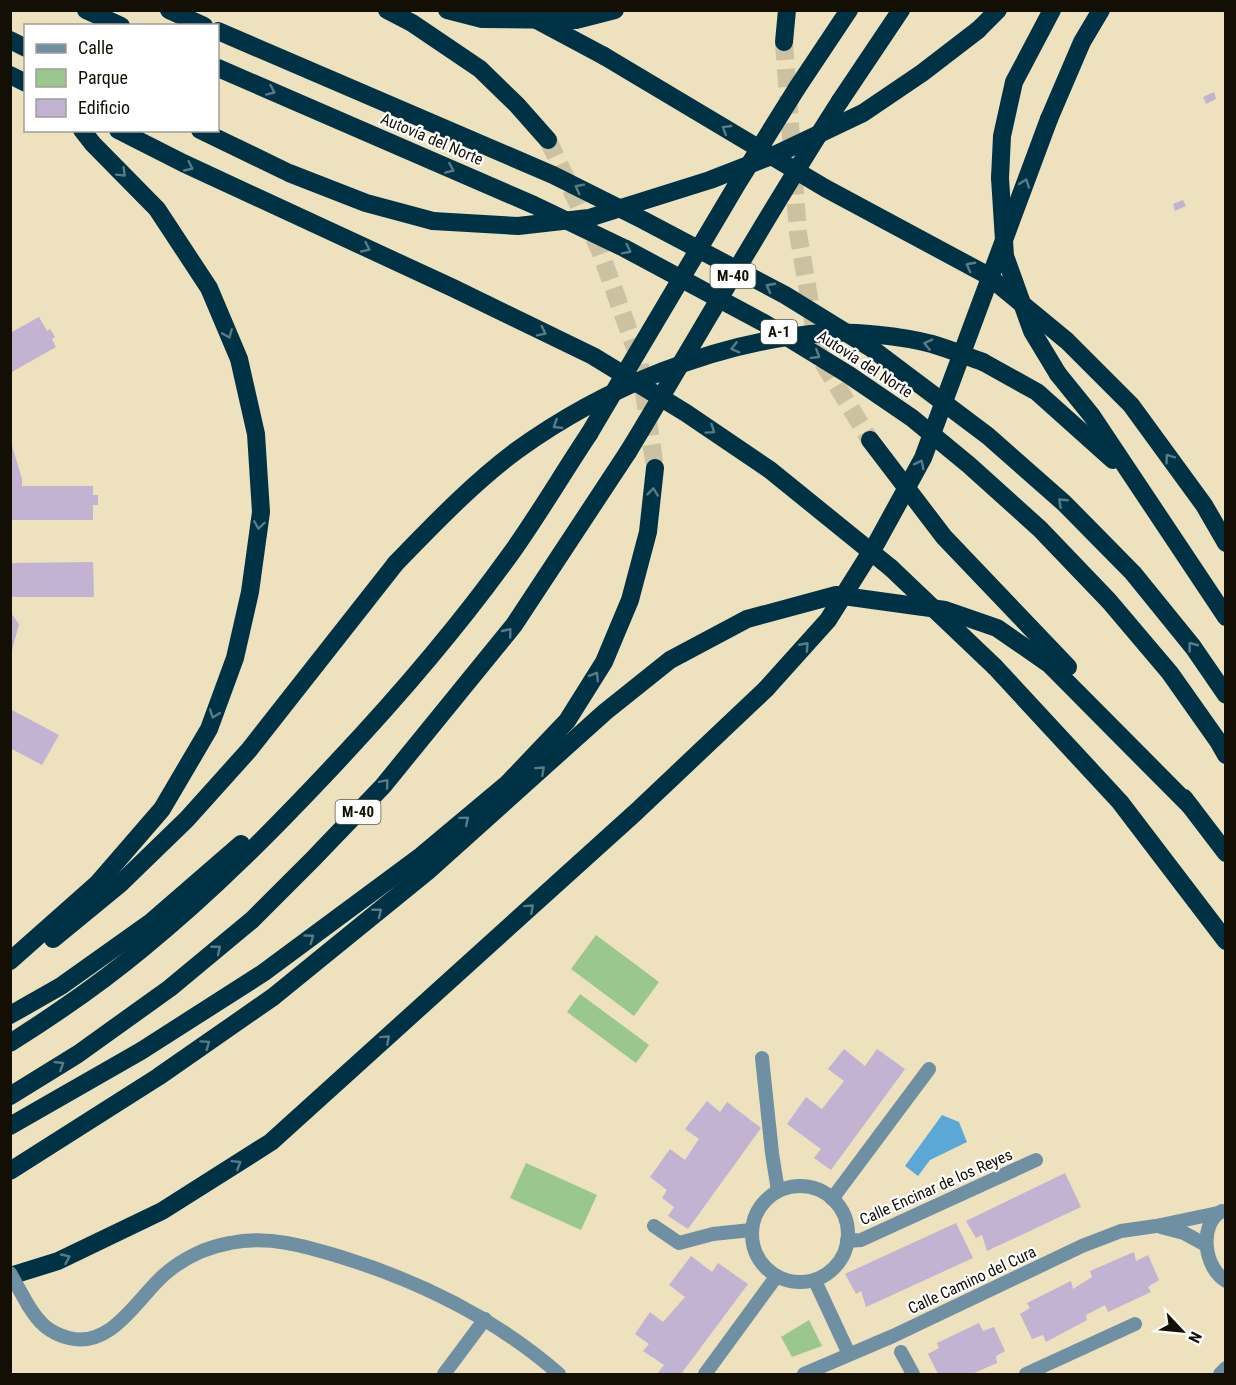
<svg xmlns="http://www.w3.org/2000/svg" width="1236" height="1385" font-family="'Roboto Condensed',sans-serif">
<rect width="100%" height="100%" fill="#ede1be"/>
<g fill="#9ac78d">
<path d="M596,935l63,47 -25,34 -63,-47z"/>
<path d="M580,994l69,51 -13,18 -69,-51z"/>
<path d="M526,1163l71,32 -16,35 -71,-32z"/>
<path d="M809,1320l13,26 -30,11 -11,-20z"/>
</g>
<path fill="#5ba8d6" d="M942,1115l17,7 8,20 -37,18 -12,16 -13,-10z"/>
<g fill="#c2b3d3">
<path d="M1214,92l2,7 -10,5 -3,-7z"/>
<path d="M1183,200l3,6 -11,5 -2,-7z"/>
<path d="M39,317l8,14 3,-2 5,8 -3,2 4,8 -46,26v-40z"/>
<path d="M10,439l12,40v7h71v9h5v10h-5v15h-83z"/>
<path d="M93,562l1,35h-84v-34z"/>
<path d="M10,612l9,12 -8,30h-1z"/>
<path d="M10,709l49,26 -17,30 -32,-17z"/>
<path d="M844,1049l21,17 12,-17 28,20 -74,101 -17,-12 7,-9 -34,-25 19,-27 16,12 22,-28 -16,-12z"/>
<path d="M707,1101l13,11 7,-10 34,26 -73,101 -20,-13 6,-9 -12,-9 5,-8 -17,-13 20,-28 15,11 14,-21 -14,-10z"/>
<path d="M1065,1173l16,34 -94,44 -5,-16 -6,3 -10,-17z"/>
<path d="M956,1223l17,35 -107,49 -5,-16 -5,3 -11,-20z"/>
<path d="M1134,1252l2,9 12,-6 11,25 -11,7 3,5 -43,20 -3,-7 -19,10 1,5 -41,22 -3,-7 -11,4 -12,-25 10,-6 -3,-5 44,-22 2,8 19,-12 -2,-6z"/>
<path d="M691,1256l21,16 6,-9 30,21 -67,90h-24l7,-9 -21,-14 6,-7 -14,-10 15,-22 13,10 22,-25 -16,-12z"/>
<path d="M979,1323l4,8 11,-4 11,24 -9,5 1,7 -25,11h-34l-10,-20 11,-6 -2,-5z"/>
</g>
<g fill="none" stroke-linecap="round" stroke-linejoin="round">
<g stroke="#ccc2a2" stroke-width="18" stroke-dasharray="18 9" stroke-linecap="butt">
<path d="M784,42l14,191 21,123 51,84"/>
<path d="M548,140l52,111 39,108 16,109"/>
</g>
<g stroke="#6f90a2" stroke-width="14">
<path d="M762,1058l10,95 6,38"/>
<circle cx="800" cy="1234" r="48"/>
<path d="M832,1199l97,-130"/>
<path d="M1222,1211c-24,13 -18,57 4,70"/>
<path d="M654,1226l25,17 34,-9 38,-4"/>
<path d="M1161,1227l23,6 22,12"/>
<path d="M847,1241l14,-1 175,-80"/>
<path d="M815,1281l34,73"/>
<path d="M28,1305c11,18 21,28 41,33 43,11 69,-41 96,-64 18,-16 42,-27 65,-31 38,-8 75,3 111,14 81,25 154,61 218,117"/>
<path d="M901,1352l12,22"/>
<path d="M444,1374l41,-55"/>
<path d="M705,1374l71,-97"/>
<path d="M804,1374l89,-38 189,-90 39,-15 35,-5 62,-13"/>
<path d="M1026,1374l109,-50"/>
<path d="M1220,1374l6,-6"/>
</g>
<g stroke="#003246" stroke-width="18">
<path d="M86,10l35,16"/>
<path d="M169,10l35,16"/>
<path d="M387,10l25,13 68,46 37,36 31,35"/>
<path d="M447,10l35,9 94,1 39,-10"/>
<path d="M978,30l20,-20"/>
<path d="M218,31l335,144 90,45 142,75 86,53 117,88 76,67 69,70 60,74 33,48"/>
<path d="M10,40l16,8"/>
<path d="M784,42l3,-32"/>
<path d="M604,56l221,132 162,87 80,66 64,64 73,100 22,38"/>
<path d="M218,68l316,137 90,43 140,75 85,52 63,43 57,47 71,64 69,72 61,72 48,68 8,14"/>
<path d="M10,75l16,8"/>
<path d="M797,88l52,-78"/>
<path d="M840,101l61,-91"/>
<path d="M1049,119l33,-77 19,-32"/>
<path d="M118,130l65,33 270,125 140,68 93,57 84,57 121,98"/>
<path d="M200,130l89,43 77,30 67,18"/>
<path d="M1000,178l2,-42 12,-54 38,-72"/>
<path d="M983,362l54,30 76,68"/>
<path d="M1058,374l34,42 134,201"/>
<path d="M870,440l74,97 124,130"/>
<path d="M995,667l125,135 106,139"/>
<path d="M1184,798l42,55"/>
<path d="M53,939l67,-55 67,-65 62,-69 147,-187"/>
<path d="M10,961l88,-78 64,-74 47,-80 26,-71 15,-66 11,-80 -5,-78 -17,-75 -30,-71 -52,-79 -64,-65 -11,-14"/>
<path d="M10,1015l51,-29 90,-64 90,-78"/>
<path d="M10,1043c46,-29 91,-60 133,-95 69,-56 132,-120 193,-185 62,-66 123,-137 176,-211 27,-38 51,-79 77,-118"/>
<path d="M10,1096l68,-42 92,-66 82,-68 61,-61 70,-73 131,-161 114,-173"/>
<path d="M10,1126l131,-75 122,-78 158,-117 86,-72 60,-63 37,-59 26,-62 18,-68 7,-64"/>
<path d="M10,1171l148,-94 115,-80 155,-126 177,-159 65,-52 77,-41 89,-24 109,15 52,18 52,36 142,143"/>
<path d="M10,1276l48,-15 104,-50 109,-69 365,-330 130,-123"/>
</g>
<path stroke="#6f90a2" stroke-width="14" d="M10,1273l18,32"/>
<g stroke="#003246" stroke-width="18">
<path d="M518,10l86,46"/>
<path d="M1000,178l5,78 27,75 26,43"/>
<path d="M433,221l85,5 71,-8 121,-38 69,-27 84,-40 59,-40 56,-43"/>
<path d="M589,434l150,-253 58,-93"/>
<path d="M628,452c71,-117 138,-236 212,-351"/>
<path d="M396,563c38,-39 76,-79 120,-112 87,-63 200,-110 307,-118 30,-2 79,3 109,11 17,5 34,12 51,18"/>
<path d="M891,568l104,99"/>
<path d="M766,689l62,-69 49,-78 46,-84 126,-339"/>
</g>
</g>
<defs><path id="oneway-chevron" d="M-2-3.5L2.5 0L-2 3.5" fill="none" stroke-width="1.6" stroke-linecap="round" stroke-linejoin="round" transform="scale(1.5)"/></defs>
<g stroke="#597a87">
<use href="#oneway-chevron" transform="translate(271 91) rotate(24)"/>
<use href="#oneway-chevron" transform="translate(726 129) rotate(-149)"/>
<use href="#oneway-chevron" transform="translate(189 167) rotate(25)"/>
<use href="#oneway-chevron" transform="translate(450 169) rotate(23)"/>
<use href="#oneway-chevron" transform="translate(122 173) rotate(45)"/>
<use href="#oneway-chevron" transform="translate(1025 183) rotate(-70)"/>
<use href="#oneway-chevron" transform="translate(579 188) rotate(-153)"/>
<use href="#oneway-chevron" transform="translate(366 248) rotate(25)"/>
<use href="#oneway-chevron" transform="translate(627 250) rotate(27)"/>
<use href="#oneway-chevron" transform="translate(970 266) rotate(-152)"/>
<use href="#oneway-chevron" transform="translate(770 287) rotate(-152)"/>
<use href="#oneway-chevron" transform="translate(542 332) rotate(26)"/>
<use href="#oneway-chevron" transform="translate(228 334) rotate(68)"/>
<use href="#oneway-chevron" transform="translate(928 344) rotate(-167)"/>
<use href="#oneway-chevron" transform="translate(735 348) rotate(166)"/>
<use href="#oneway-chevron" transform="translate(816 355) rotate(32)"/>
<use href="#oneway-chevron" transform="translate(557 425) rotate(148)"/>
<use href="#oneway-chevron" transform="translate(711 430) rotate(34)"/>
<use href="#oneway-chevron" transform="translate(1169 458) rotate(-126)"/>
<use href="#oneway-chevron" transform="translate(920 464) rotate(-63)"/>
<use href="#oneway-chevron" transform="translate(653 492) rotate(-84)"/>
<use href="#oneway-chevron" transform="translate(1062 502) rotate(-137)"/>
<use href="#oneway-chevron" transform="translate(259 525) rotate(98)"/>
<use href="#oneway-chevron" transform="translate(508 632) rotate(-51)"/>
<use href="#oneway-chevron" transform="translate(805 646) rotate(-48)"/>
<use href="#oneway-chevron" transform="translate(1192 646) rotate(-127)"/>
<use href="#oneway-chevron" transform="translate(595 676) rotate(-58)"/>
<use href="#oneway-chevron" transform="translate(214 714) rotate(110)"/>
<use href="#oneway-chevron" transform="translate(541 770) rotate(-42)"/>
<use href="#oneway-chevron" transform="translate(385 783) rotate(-50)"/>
<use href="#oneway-chevron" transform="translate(465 820) rotate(-40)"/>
<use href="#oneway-chevron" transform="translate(530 908) rotate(-42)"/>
<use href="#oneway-chevron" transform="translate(378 912) rotate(-39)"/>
<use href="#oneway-chevron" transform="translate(310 938) rotate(-36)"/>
<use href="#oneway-chevron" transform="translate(217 949) rotate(-39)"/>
<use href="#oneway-chevron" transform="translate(386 1039) rotate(-42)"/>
<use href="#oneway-chevron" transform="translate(206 1044) rotate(-35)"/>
<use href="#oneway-chevron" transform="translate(60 1065) rotate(-32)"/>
<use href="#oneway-chevron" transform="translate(237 1164) rotate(-32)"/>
<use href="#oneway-chevron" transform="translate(66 1258) rotate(-25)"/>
</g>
<g text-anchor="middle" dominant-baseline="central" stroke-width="4.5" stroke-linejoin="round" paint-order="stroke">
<g fill="#fff" stroke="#5a574f" stroke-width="1.5">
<rect x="710.5" y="264" width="45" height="24" rx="4.5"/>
<rect x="761" y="320" width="36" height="24" rx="4.5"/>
<rect x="335.5" y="800" width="45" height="24" rx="4.5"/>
</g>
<g font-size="15" font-weight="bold" fill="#130f04">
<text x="733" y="276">M-40</text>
<text x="779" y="332">A-1</text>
<text x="358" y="812">M-40</text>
</g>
<g font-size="16" fill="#130f04" stroke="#fff">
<text transform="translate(432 139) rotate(23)">Autovía del Norte</text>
<text transform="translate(865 364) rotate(33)">Autovía del Norte</text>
<text transform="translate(936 1187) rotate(-24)">Calle Encinar de los Reyes</text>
<text transform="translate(972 1280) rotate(-25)">Calle Camino del Cura</text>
</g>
</g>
<rect width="1236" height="1385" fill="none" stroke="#130f04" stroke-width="24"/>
<rect x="24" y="24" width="195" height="108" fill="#ffffff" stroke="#a19f9b" stroke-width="1.5"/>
<rect x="36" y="44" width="30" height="9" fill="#6f90a2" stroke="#a19f9b" stroke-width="1.5"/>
<text x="78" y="54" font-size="18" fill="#130f04">Calle</text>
<rect x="36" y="69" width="30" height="18" fill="#9ac78d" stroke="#a19f9b" stroke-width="1.5"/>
<text x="78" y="84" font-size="18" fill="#130f04">Parque</text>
<rect x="36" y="99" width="30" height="18" fill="#c2b3d3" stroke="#a19f9b" stroke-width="1.5"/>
<text x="78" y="114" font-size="18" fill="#130f04">Edificio</text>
<g transform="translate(1182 1331) rotate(116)" stroke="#ffffff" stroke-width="4.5" paint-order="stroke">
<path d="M0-4.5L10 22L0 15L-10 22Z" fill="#130f04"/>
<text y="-9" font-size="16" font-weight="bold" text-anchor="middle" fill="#130f04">N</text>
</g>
</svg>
